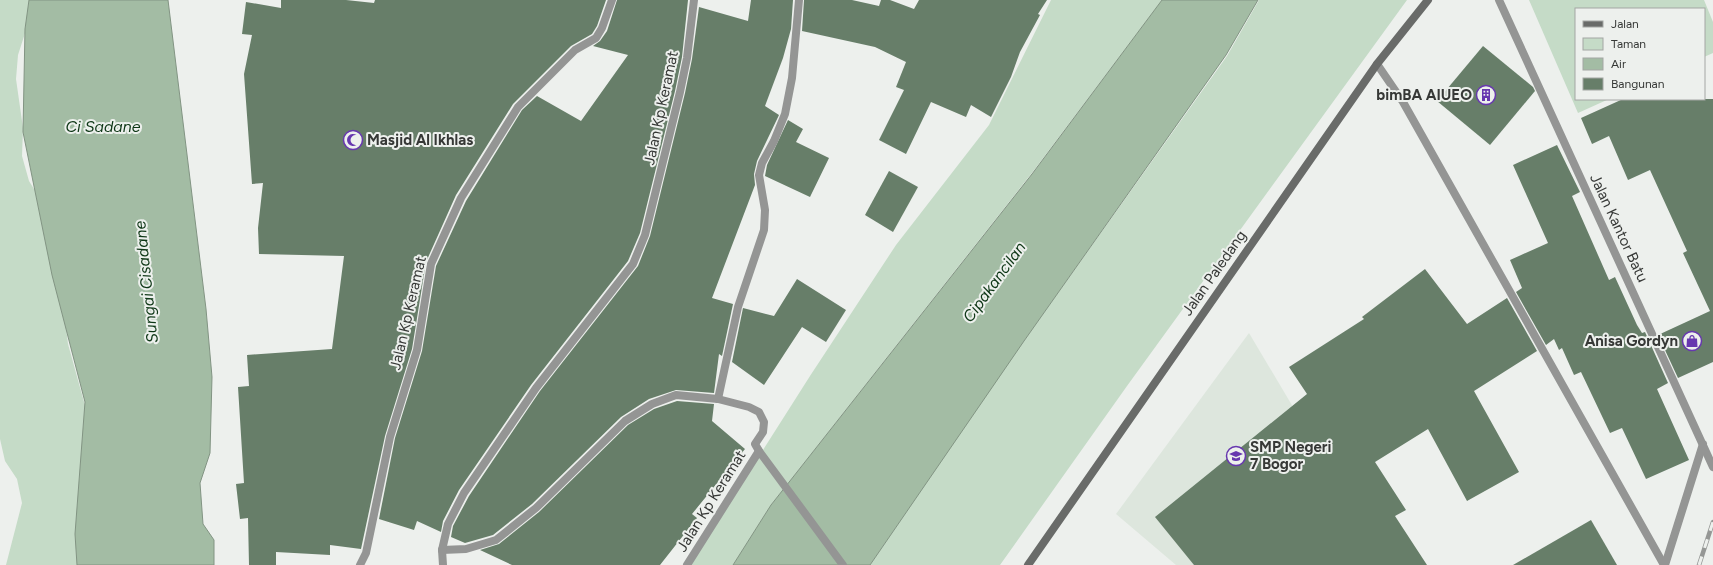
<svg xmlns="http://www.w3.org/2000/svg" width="1713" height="565" font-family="Figtree,sans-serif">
<rect width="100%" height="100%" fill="#edf0ed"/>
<path fill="#dde6dd" d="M1249,333l69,116 45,116h-187l-60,-51z"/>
<g fill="#c5dbc7">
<path d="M0,0h33l-6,27 -9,28 -2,24 7,49 -1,28 7,25 25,40 14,123 21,76 -2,145h-81l16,-62 -5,-24 -12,-18 -5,-22z"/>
<path d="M1051,0h111l-127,169 -264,336 -38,60h-43l120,-189 86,-131 93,-120z"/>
<path d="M1259,0h148l-280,386 -127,179h-130l138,-202 219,-307z"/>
<path d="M1529,0h175l9,22v31l-9,4v-48h-128v90h33l-31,14z"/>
</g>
<g fill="#a3bca4" stroke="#829483">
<path d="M29,0h139l38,309 6,68 -2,76 -10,30 3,41 11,16v25h-137l-2,-31 10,-132 -33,-127 -29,-143 2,-103z"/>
<path d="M1162,0h96l-32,55 -202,286 -154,224h-137l38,-60 261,-331z"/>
</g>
<g fill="#677e69">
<path d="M281,0h65l28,3 1,-3h231l-9,26 -5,8 -21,12 -58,58 -57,91 -30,67 -14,87 -27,87 -24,113 -31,-4v10l-54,-3v13h-27l-1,-47 -8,1 -4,-35 8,-1 -6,-96 11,-1 -2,-31 85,-6 12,-93 -85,-2 -1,-26 5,-45 -11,1 -8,-110 8,-39 -10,-1 4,-32 35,6z"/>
<path d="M617,0h71l-6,57 -7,34 -35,142 -12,28 -97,124 -72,105 -16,31 -2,11 -24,-11 -3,9 -35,-11 16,-81 27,-87 14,-85 30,-65 56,-91 15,-14 44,25 47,-66 -35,-9 7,-5 7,-10z"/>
<path d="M751,0h42l-2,29 -8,29 -18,48 14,9 -22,46 -3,13 1,11 -43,113 21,6 -11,52 -3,-2 -5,39 -38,-3 -27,9 -28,18 -89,87 -39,31 -28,8 -14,-6 2,-11 16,-30 71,-105 98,-125 12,-30 35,-143 7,-34 7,-52 49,14z"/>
<path d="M804,0h48l27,6 2,-6h9l24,9 5,-9h128l-9,14 2,1 -20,37 -9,25 -20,40 -20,-12 -5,12 -35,-15 -25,52 -27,-14 25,-50 -8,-3 10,-25 -31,-15 -73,-16z"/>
<path d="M1483,46l50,41 2,4 -45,54 -53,-44z"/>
<path d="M1623,99h90v263l-35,16 -20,-43 52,-24 -27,-58 4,-2 -37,-81 -22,10 -19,-44 -17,8 -11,-26z"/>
<path d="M788,120l15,9 -7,13 33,16 -19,39 -45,-21 2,-11z"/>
<path d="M1557,145l23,47 -8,4 37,84 6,-3 22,48 5,8 3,-1 23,51 -11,6 32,71 -43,19 -24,-51 -12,5 -29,-61 -7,3 -12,-27 -3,2 -5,-11 -8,6 -30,-53 6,-4 -12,-28 38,-17 -35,-78z"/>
<path d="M889,171l29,16 -25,45 -28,-17z"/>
<path d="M1425,269l42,55 40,-26 30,53 -63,40 45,81 -52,29 -39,-72 -53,33 31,48 -11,6 32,49h-233l-39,-48 152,-123 -18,-27 75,-48 -2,-2z"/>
<path d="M797,279l49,31 -20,32 -24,-15 -38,58 -32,-23 11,-54 31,8z"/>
<path d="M677,401l37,3 -2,17 33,28 -53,65 5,4 -37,47h-148l-32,-15 19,-6 40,-32 89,-87 26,-16z"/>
<path d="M1591,520l26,45h-104z"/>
</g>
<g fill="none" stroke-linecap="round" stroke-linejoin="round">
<g stroke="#949594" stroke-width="8">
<path d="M718,399l20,-92 26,-77 1,-20 -6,-35 3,-12 12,-22 11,-27 7,-36 7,-78"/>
<path d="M442,550l24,-1 30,-9 40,-32 89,-87 27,-17 24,-9 42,4 31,8 10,5 5,10 -1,10 -8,12 4,7"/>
<path d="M443,565l-1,-15 6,-26 16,-31 72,-105 97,-124 12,-29 35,-143 7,-34 7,-58"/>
</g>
<g stroke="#949594" stroke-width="8">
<path d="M1499,0l214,467"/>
<path d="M1377,64l26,38 261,463"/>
<path d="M360,565l6,-12 24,-116 27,-87 14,-86 30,-66 57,-91 57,-57 21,-12 6,-10 10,-28"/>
<path d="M687,565l72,-114 84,114"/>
<path d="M1665,565l38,-121"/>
</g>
<path stroke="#696b69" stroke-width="8" d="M1028,565l349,-501 51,-64"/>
<defs>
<path id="rail" d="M1699,565l14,-43"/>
</defs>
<use href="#rail" stroke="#959795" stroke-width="4.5"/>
<use href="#rail" stroke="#edf0ed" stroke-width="3" stroke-dasharray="9" stroke-linecap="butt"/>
</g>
<defs>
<symbol id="building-ring" viewBox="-11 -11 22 22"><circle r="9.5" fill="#edf0ed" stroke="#6737af" stroke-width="1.5"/><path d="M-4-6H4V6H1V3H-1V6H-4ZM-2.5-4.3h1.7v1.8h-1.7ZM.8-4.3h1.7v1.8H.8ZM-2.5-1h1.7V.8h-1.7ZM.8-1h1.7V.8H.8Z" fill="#6737af"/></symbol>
<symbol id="mosque-ring" viewBox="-11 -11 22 22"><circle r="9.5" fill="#edf0ed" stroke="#6737af" stroke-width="1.5"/><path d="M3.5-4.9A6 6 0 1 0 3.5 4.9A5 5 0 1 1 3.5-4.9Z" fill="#6737af"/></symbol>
<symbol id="shop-ring" viewBox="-11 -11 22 22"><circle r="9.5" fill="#edf0ed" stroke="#6737af" stroke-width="1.5"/><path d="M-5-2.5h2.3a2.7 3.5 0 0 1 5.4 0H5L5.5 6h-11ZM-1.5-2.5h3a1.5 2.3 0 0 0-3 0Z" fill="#6737af"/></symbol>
<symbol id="school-ring" viewBox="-11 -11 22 22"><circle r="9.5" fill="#edf0ed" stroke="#6737af" stroke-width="1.5"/><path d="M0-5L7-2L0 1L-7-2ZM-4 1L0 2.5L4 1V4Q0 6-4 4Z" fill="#6737af"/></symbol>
</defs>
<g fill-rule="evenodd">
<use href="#building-ring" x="1475" y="84" width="22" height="22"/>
<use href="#mosque-ring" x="342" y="129" width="22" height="22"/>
<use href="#shop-ring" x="1681" y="330" width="22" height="22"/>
<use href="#school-ring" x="1225" y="445" width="22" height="22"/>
</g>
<g text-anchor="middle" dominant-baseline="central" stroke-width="4" stroke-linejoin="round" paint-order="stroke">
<g font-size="15" font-weight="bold" fill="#363836" stroke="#edf0ed" text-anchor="end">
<text x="1472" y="95">bimBA AIUEO</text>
<text x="367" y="140" text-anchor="start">Masjid Al Ikhlas</text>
<text x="1678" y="341">Anisa Gordyn</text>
<text x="1250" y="447" text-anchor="start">SMP Negeri<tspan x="1250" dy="17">7 Bogor</tspan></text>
</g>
<g font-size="15" fill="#363836" stroke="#edf0ed">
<text transform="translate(661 108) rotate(-78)">Jalan Kp Keramat</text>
<text transform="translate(1619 228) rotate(65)">Jalan Kantor Batu</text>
<text transform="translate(1214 273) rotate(-55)">Jalan Paledang</text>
<text transform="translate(408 313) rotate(-77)">Jalan Kp Keramat</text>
<text transform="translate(711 501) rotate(-58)">Jalan Kp Keramat</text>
</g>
<g font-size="16" font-style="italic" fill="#0d3615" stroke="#edf0ed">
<text x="103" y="126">Ci Sadane</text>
<text transform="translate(146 282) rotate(-96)">Sungai Cisadane</text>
<text transform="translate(994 282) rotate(-54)">Cipakancilan</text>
</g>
</g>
<rect x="1575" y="8" width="130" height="92" fill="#edf0ed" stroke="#a4a6a4"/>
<rect x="1583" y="21" width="20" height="6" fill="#696b69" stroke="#a4a6a4"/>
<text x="1611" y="28" font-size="12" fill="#363836">Jalan</text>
<rect x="1583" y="38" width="20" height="12" fill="#c5dbc7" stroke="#a4a6a4"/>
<text x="1611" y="48" font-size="12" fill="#363836">Taman</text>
<rect x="1583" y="58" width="20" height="12" fill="#a3bca4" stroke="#a4a6a4"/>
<text x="1611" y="68" font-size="12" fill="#363836">Air</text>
<rect x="1583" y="78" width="20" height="12" fill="#677e69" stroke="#a4a6a4"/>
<text x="1611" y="88" font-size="12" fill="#363836">Bangunan</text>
</svg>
